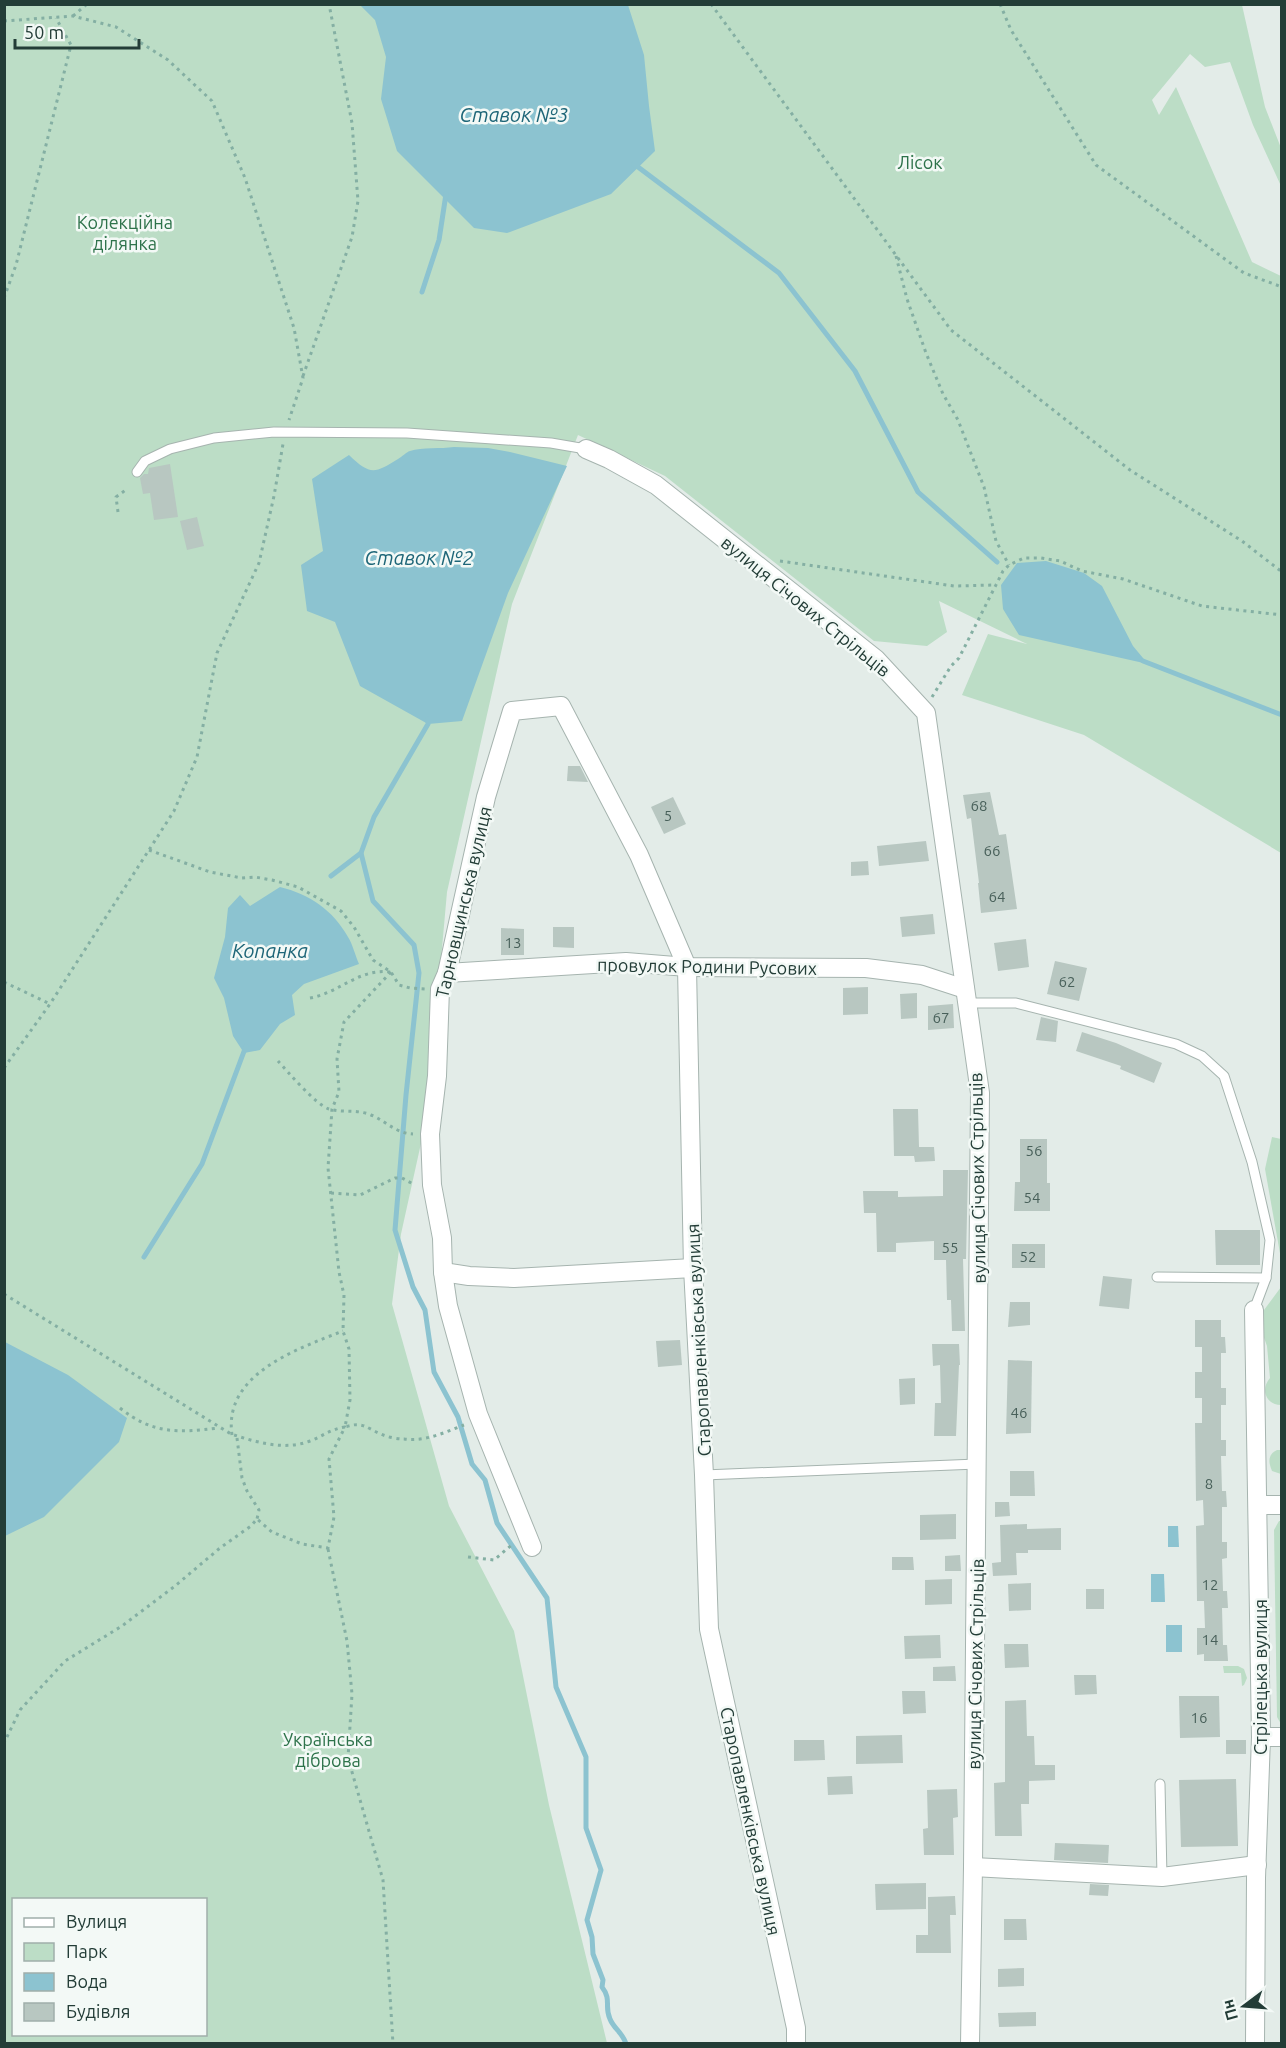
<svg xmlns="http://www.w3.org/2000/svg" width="1286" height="2048" font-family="Ubuntu,sans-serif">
<rect width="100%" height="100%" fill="#e3ece8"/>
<g fill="#bcddc6" fill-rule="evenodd">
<path d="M4,5h1238l23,102 16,41v38l-28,-61 -23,-63 -25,5 -15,-13 -38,46 7,15 17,-28 76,175 29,14v577l-197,-118 -122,-40 26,-61 39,10 -88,-43 8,31 -20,14 -53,-5 -209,-165 -87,-41 -66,169 -65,288 -20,224 -26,118 -9,70 57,202 65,125 35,174 58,238h-602zM14,1900h192v134h-192z"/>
<path d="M1272,1137l9,2v120l-16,-90z"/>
<path d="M1281,1287v118c-15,0 -21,-16 -11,-27l-3,-32 -13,-36h10z"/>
<path d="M1277,1450h4v24l-9,-3c-4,-9 -4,-17 5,-21z"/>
<path d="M1279,1521h2v203l-4,-7 -3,-187z"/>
<path d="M1223,1666h15l6,3 3,9 -3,7 -2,1 -1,-13h-17z"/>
</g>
<g fill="#8cc3d0">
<path d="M360,5h268l16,50 5,51 6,45 -44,43 -104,39 -33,-5 -77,-77 -16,-52 5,-42 -11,-37z"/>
<path d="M454,447l34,1 22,4 57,14 -59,127 -46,128 -34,3 -68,-38 -25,-64 -28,-11 -6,-46 22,-14 -11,-72 37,-24c21,20 25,19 49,4 4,-2 8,-7 12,-8 12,-4 31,-2 44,-4z"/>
<path d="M1046,561l38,12 18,13 31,60 15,18 -129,-29 -16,-26 -2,-24 16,-22z"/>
<path d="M280,887c29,7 53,23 68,50 5,8 7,18 11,27l-55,20 -12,11 3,20 -15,9 -20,26 -16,3 -11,-17 -9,-38 -10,-20 11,-41 3,-29 12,-13 10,11z"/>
<path d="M5,1342l63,33 59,43 -8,24 -75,75 -39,19z"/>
<path d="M1168,1526h10l1,21h-11z"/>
<path d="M1151,1574h13l1,28h-14z"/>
<rect x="1166" y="1625" width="16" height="27"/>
</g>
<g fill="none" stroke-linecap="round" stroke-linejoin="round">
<g stroke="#8cc3d0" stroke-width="5">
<path d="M634,164l145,109 76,98 63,121 79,70"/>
<path d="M422,292l17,-52 7,-46"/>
<path d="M1143,661l139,54"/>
<path d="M428,719v5l-54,93 -13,36 12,48 41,44 5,28 -13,122 -11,135 18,57 12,23 9,62 24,45 14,47 13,16 12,43 50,75 9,89 30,70v71l15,42 -14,50 5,17 1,17 10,26 -1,7c10,13 2,19 8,32 4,10 13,14 16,25"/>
<path d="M331,876l30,-23"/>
<path d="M144,1257l58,-93 44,-118"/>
</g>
</g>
<g fill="#b8c7c1">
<path d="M170,464l8,53 -24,3 -4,-27 -7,1 -3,-16 4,-4h4l1,-6z"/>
<path d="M197,517l7,29 -17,4 -7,-29z"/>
<path d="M568,766h12l8,16 -21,-1z"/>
<path d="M990,792l9,43 7,-1 11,75 -36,4 -3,-30h1l-8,-65 -4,1 -4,-24z"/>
<path d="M673,797l13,27 -22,10 -13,-27z"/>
<path d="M926,841l3,20 -50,5 -2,-20z"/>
<path d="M868,861l1,14 -18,1v-14z"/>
<path d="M933,914l2,20 -33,3 -2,-20z"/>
<path d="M553,927h21v21l-21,-1z"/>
<path d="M501,928l23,1v26h-23z"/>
<path d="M1026,939l3,28 -31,4 -4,-28z"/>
<path d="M1055,961l32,7 -8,33 -32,-7z"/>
<path d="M868,987v27l-25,1v-27z"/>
<path d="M917,993v25l-16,1 -1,-25z"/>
<path d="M953,1004l1,24 -26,2v-24z"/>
<path d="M1041,1017l17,4 -2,21 -20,-2z"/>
<path d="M1082,1032l34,11 46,20 -8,20 -34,-14 1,-3 -45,-15z"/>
<path d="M893,1109h25l1,38h15l1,14 -20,1 -1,-6h-20z"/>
<path d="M1020,1139h27v44h3v28h-36l1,-29h5z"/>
<path d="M943,1170h25l-2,89h-3l2,72h-13l-1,-31h-4l-1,-40h-12v-19l-38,2v9h-19l-1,-39h-12l-1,-22h35v6l45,-1z"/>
<path d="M1215,1230h45v35h-44z"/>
<rect x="1012" y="1244" width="33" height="24"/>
<path d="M1103,1276l29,3 -3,30 -30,-3z"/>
<path d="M1010,1302h20v23l-22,2z"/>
<path d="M1195,1320h26v17h4l1,16h-5v35h5v17h-5v35h5v16h-5l1,35h4l1,16h-5v35h5v16l-5,1 1,32h4l1,17h-6l1,37h4l1,16h-24v-7l-7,1v-27h8l-1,-27h-7l-1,-75 8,-1 -1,-25 -7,1 -1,-78h7v-25h-7v-26h7v-25h-7z"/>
<path d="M680,1340l2,25 -24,2 -2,-26z"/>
<path d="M932,1344h27l1,21h-1l-3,71h-22l1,-33h6l-1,-38 -7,1z"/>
<path d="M1008,1360l24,1 -1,72 -25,1z"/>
<path d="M915,1378v26l-15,1 -1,-26z"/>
<path d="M1010,1471h24l1,25h-25z"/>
<path d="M995,1502h14l1,14 -15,1z"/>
<path d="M956,1514v25l-36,1v-25z"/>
<path d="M1027,1524v5l34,-1v22h-33v3h-12l1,22 -24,1 -1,-13 9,-1 -1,-37z"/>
<path d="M960,1555l1,16h-16v-15z"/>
<path d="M892,1557h21l1,13h-22z"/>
<path d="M952,1579v25l-27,1v-25z"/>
<path d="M1031,1583v27l-22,1 -1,-27z"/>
<rect x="1086" y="1589" width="18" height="20"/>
<path d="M940,1635l1,23 -36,1 -1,-23z"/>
<path d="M1004,1644h24l1,23 -24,1z"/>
<path d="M955,1666l1,15h-23v-14z"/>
<path d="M1074,1675h22l1,19 -22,1z"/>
<path d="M902,1691h23l1,22 -23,1z"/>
<path d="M1179,1696h40l1,41 -40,1z"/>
<path d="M1026,1700l1,36h7l1,29h20v15l-26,1v23h-8l1,32h-27l-1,-53 11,-1v-81z"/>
<path d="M902,1735l1,28 -47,1v-28z"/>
<path d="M794,1740h30l1,20 -31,1z"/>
<rect x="1226" y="1740" width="20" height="14"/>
<path d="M852,1776l1,18 -25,1 -1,-18z"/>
<path d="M1236,1779l2,67 -57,1 -2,-67z"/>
<path d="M957,1789l1,28 -5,1 1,37h-30l-1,-26 5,-1 -1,-38z"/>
<path d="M1055,1843l54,2 -1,18 -54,-3z"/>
<path d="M926,1883v26l-50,1 -1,-26z"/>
<path d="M1090,1884l19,1 -1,11 -19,-1z"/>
<path d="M955,1896l1,19h-6l1,38h-35v-18h12v-38z"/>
<path d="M1004,1919h22l1,21h-23z"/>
<path d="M1024,1968v18l-26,1v-18z"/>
<path d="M1036,2012v14l-37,1 -1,-14z"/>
</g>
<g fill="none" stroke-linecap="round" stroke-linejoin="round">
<defs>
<g id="lane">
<path d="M137,472l8,-11 25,-12 44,-11 60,-6 133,1 144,10 35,6"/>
<path d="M968,1003h48l160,41 26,12 22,20 28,86 18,78 -4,38 -12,32"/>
<path d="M1157,1277l109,1"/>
<path d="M704,1475l273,-11"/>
<path d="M1160,1784l2,93"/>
</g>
<g id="street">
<path d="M586,449l23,10 47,26 220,174 50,54 54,380 -7,774 -3,177"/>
<path d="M447,973l179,-11 61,5 179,1 56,7 43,14"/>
<path d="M443,1272l26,4 45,2 179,-10"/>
<path d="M1254,1310l7,427 -5,141 -1,166"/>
<path d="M1258,1505h24"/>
<path d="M532,1547l-54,-133 -30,-108 -5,-34 -1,-34 -10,-53 -2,-51 7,-58 3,-87 7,-16 39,-176 26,-86 49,-5 78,149 48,112 6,301 11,207 5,154 87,399v16"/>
<path d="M1261,1737h21"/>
<path d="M973,1867l189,10 95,-12"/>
</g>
</defs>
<use href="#lane" stroke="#a6b4af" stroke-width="11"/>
<use href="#street" stroke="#a6b4af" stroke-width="20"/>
<g stroke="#84afa3" stroke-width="3" stroke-dasharray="3 4.5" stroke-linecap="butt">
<path d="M711,4l240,326 179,140 112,71 40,31"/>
<path d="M1000,4l11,26 85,135 148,108 38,14"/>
<path d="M73,16l14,-12"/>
<path d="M4,21l69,-5 43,11 52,33 44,41 33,77 49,150 9,50 -14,42"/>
<path d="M896,256l11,43 19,54 17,41 15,26 26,67 12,54 13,24"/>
<path d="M4,298l12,-33 55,-220 -15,-27"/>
<path d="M303,376l49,-139 6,-36 -6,-78 -23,-119"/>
<path d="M118,512l-2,-15 11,-8"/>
<path d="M780,561l174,25 42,-1"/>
<path d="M932,697l19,-31 8,-8 44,-87 6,-6 15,-7h17l19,3 22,10 41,8 79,27 80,9"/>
<path d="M149,850l61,22 32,6 13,-1 17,3 26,7 43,24 13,16 19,33 18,12 8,13 11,3 15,1"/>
<path d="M391,972l-47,50 -7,37 2,33 -7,17 -4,59 11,104 5,23 -1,36 6,18 1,51 -5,27c18,-6 21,1 36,7 6,3 16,5 23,5 22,3 41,-7 60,-14"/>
<path d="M4,982l46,22"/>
<path d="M310,998c29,-5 49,-30 80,-26"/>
<path d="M278,1061c10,11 38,44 51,48 14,4 28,0 42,6 15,6 24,18 42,19"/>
<path d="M4,1068l46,-64 124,-193 23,-54 20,-104 42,-90 15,-67 9,-52"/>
<path d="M331,1193l29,2 35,-17h7l13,7"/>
<path d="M4,1294l227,140c25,8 53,17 79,7 13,-5 21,-12 35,-14l-16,32 5,58 -6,31 -26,-4 -30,-12 -15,-13 -6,7 -31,22 -45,38 -53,40 -57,35 -45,49 -16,33"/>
<path d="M120,1408c32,26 58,25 98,20"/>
<path d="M232,1435c-9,-61 65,-86 111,-104"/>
<path d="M237,1438l5,40 5,13 12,19 -2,9"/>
<path d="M328,1549l19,92 5,53 -4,64 35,122 10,164"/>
<path d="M468,1557l26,3 20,-17"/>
</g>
<use href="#lane" stroke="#fff" stroke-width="9"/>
<use href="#street" stroke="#fff" stroke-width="18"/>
</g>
<g text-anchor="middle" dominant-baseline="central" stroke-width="5" stroke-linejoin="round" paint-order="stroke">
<g font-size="15" fill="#48605a">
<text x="979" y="805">68</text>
<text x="668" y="815">5</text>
<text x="992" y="850">66</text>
<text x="997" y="896">64</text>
<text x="513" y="942">13</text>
<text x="1067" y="981">62</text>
<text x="941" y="1017">67</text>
<text x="1034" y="1150">56</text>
<text x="1032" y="1197">54</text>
<text x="950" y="1247">55</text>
<text x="1028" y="1256">52</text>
<text x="1019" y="1412">46</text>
<text x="1209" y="1483">8</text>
<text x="1210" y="1584">12</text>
<text x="1210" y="1639">14</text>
<text x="1199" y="1717">16</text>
</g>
<g font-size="18" fill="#2e734b" stroke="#f3f9f6">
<text x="920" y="162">Лісок</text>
<text x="125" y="222">Колекційна<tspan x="125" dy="21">ділянка</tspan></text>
<text x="328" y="1739">Українська<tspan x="328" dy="21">діброва</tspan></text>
</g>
<g font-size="18" fill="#233d37" stroke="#f3f9f6">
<text transform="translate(806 606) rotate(39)">вулиця Січових Стрільців</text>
<text transform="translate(463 902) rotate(-77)">Тарновщинська вулиця</text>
<text transform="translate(707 966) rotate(1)">провулок Родини Русових</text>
<text transform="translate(977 1178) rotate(-91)">вулиця Січових Стрільців</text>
<text transform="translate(698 1340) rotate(-93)">Старопавленківська вулиця</text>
<text transform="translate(975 1664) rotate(-89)">вулиця Січових Стрільців</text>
<text transform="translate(1260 1677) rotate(-90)">Стрілецька вулиця</text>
<text transform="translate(751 1821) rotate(78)">Старопавленківська вулиця</text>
</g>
<g font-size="20" font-style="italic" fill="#1e6678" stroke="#f3f9f6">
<text x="514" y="114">Ставок №3</text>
<text x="419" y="557">Ставок №2</text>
<text x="270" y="950">Копанка</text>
</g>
</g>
<rect width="1286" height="2048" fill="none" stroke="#233d37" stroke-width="12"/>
<rect x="12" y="1898" width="195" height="138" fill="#f3f9f6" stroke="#a0aeaa" stroke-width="1.5"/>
<rect x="24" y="1918" width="30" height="9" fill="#ffffff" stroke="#a0aeaa" stroke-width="1.5"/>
<text x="66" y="1928" font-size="18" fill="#233d37">Вулиця</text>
<rect x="24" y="1943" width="30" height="18" fill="#bcddc6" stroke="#a0aeaa" stroke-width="1.5"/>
<text x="66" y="1958" font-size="18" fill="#233d37">Парк</text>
<rect x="24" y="1973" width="30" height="18" fill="#8cc3d0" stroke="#a0aeaa" stroke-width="1.5"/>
<text x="66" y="1988" font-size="18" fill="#233d37">Вода</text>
<rect x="24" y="2003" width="30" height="18" fill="#b8c7c1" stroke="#a0aeaa" stroke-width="1.5"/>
<text x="66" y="2018" font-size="18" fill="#233d37">Будівля</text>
<g transform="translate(1244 2006) rotate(254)" stroke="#f3f9f6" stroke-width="4.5" paint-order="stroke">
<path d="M0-4.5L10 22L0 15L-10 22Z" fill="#233d37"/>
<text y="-9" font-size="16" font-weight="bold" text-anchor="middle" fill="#233d37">Пн</text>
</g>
<path d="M15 39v9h124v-9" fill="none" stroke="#233d37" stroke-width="3"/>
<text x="24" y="39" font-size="18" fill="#233d37" stroke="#f3f9f6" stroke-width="4.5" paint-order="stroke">50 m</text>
</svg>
